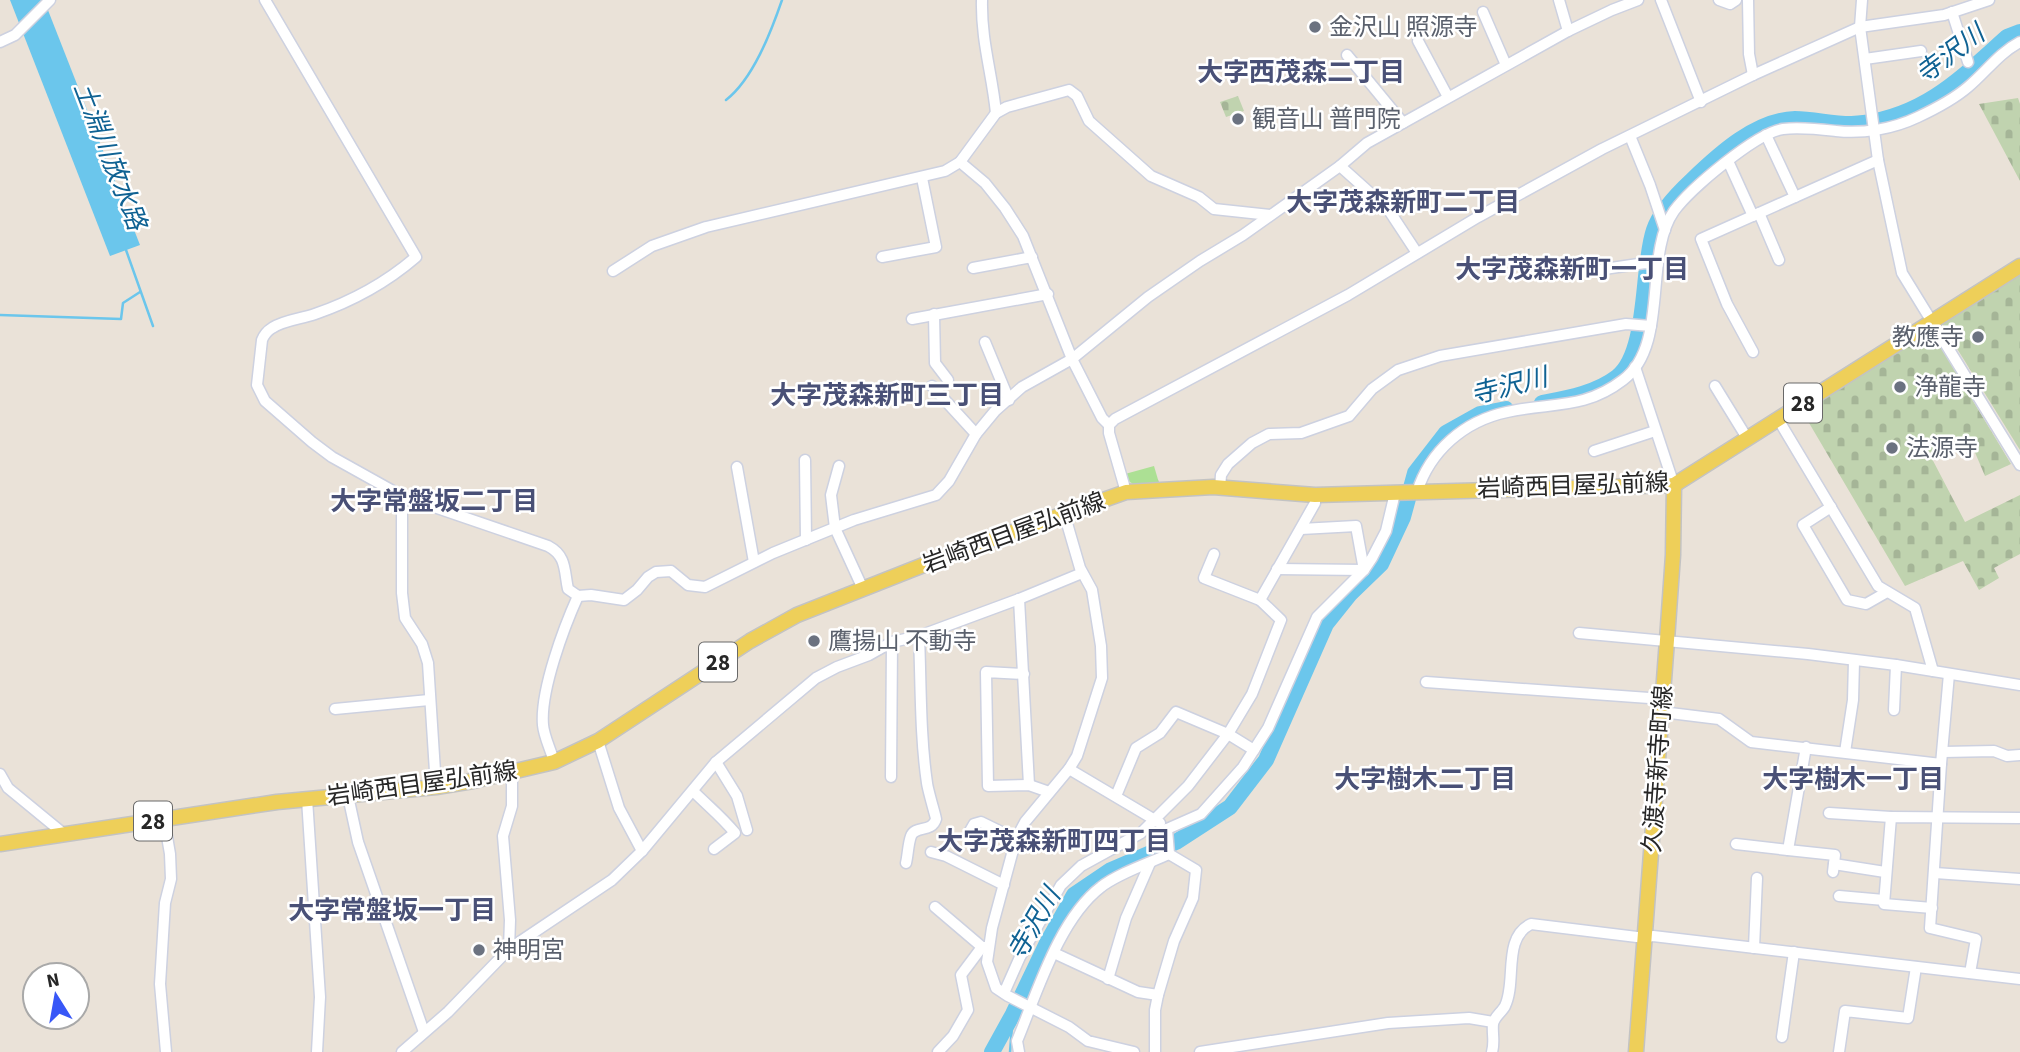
<svg xmlns="http://www.w3.org/2000/svg" width="2020" height="1052" font-family="'Source Sans 3','Noto Sans JP',sans-serif">
<defs>
<pattern id="cemetery-stones" width="16" height="16" patternUnits="userSpaceOnUse" patternTransform="scale(1.75)"><rect width="16" height="16" fill="#c0d3af"/><path d="M2 7V4a2 2 0 0 1 4 0v3zM10 15v-3a2 2 0 0 1 4 0v3z" fill="#a5b597"/></pattern>
<pattern id="park-tufts" width="24" height="20" patternUnits="userSpaceOnUse" patternTransform="scale(1.75)"><rect width="24" height="20" fill="#ace094"/><path d="M3 7l-1-3M5 7V3M7 7l1-3M15 17l-1-3M17 17v-4M19 17l1-3" fill="none" stroke="#94c080"/></pattern>
</defs>
<rect width="100%" height="100%" fill="#eae2d8"/>
<g fill="url(#cemetery-stones)">
<path d="M1238,96l6,15 -18,6 -6,-15z"/>
<path d="M2018,98l2,6v77l-41,-77z"/>
<path d="M2020,274v176l-77,-124v-3z"/>
<path d="M1931,331l80,133 -26,12 -17,-40 -39,17 36,69 55,-27v59l-26,14 5,10 -20,12 -16,-29 -58,25 -103,-175z"/>
</g>
<path fill="url(#park-tufts)" d="M1154,466l5,17 -22,3 -9,-5 -3,-7z"/>
<path fill="#6bc6ec" d="M10,0h34l96,245 -30,11z"/>
<g fill="none" stroke-linecap="round" stroke-linejoin="round">
<g stroke="#6bc6ec" stroke-width="2.5">
<path d="M726,100c27,-21 45,-68 56,-100"/>
<path d="M126,250l27,76"/>
<path d="M0,315l121,4 2,-16 17,-11"/>
<path d="M1010,1052l3,-38"/>
</g>
<g stroke="#6bc6ec" stroke-width="16">
<path d="M1542,403c26,-5 54,-10 75,-26 32,-25 24,-110 37,-147 6,-19 24,-37 38,-50 27,-26 64,-60 103,-61 23,0 46,8 69,4 63,-9 98,-46 143,-86l13,-5"/>
<path d="M992,1052l21,-38 34,-71 27,-48 37,-25 65,-28 54,-35 36,-47 60,-136 24,-30 31,-30 22,-47 12,-44 31,-40 34,-19 26,-5"/>
</g>
<defs>
<g id="minor">
<path d="M265,0l151,257c-29,25 -66,45 -101,57 -14,5 -31,6 -43,14 -5,3 -8,7 -10,12l-5,45 8,16 47,41 20,15 70,39v97l3,25 17,26 6,19 8,124"/>
<path d="M982,0c-1,41 10,73 14,113"/>
<path d="M1559,0l9,31"/>
<path d="M1661,0l40,102"/>
<path d="M1719,0l11,4 6,-4"/>
<path d="M1748,0l1,54 4,21"/>
<path d="M1862,0l-2,27 18,133 24,113 118,192"/>
<path d="M1483,12l23,53"/>
<path d="M1952,12l16,50"/>
<path d="M1418,41l30,56"/>
<path d="M0,42l15,-7 35,-35"/>
<path d="M1347,55l56,68"/>
<path d="M1865,59l56,-8"/>
<path d="M1766,135l29,62"/>
<path d="M1630,136l20,49 15,45"/>
<path d="M1728,161l25,55"/>
<path d="M960,162l25,21 20,25 18,28 49,123 30,59 7,7"/>
<path d="M1340,166l48,43 29,44"/>
<path d="M1759,213l20,47"/>
<path d="M882,257l54,-10 -14,-69"/>
<path d="M973,268l59,-11"/>
<path d="M613,271l39,-25 54,-19 239,-56 15,-9 36,-49 11,-6 62,-17 8,6 12,25 62,55 48,21 15,12 56,6"/>
<path d="M1584,272l61,-9 13,1"/>
<path d="M934,314l1,49 13,17"/>
<path d="M912,319l136,-25"/>
<path d="M985,342l24,58"/>
<path d="M1753,352l-26,-48 -26,-65 177,-79"/>
<path d="M1635,367l39,118"/>
<path d="M932,386l44,48"/>
<path d="M1715,386l32,52"/>
<path d="M1778,419l100,167 37,22 18,63"/>
<path d="M1594,451l61,-20"/>
<path d="M805,460l1,80"/>
<path d="M839,466l-8,29 4,33 28,61"/>
<path d="M737,467l17,95"/>
<path d="M1220,488l1,-13 7,-11 24,-21 17,-9 32,-1 48,-17 23,-27 26,-19 42,-14 186,-32 25,2"/>
<path d="M1126,492l-17,-59v-8l6,-6 233,-124 130,-78 124,-68 151,-74 107,-48 84,-12 45,-15"/>
<path d="M1417,492c13,-41 47,-71 90,-80 44,-10 77,-2 116,-32 47,-35 20,-125 51,-169 16,-22 82,-78 109,-82 18,-2 35,0 53,2 27,3 57,-2 82,-14 17,-8 36,-18 50,-30 18,-15 31,-34 52,-45"/>
<path d="M402,496l146,50c19,10 16,25 20,43l10,7 13,-1 33,5 13,-10 11,-13 8,-5 15,-1 17,14 17,2 68,-34 81,-33 82,-25 13,-14 27,-47 19,-23 27,-24 50,-28 76,-62 52,-36 43,-26 97,-69 27,-23 201,-112 44,-21 26,-10"/>
<path d="M1831,507l-28,18 44,75 19,4 21,-12"/>
<path d="M1064,513l16,55 12,22 9,56 1,32 -25,78 -8,13 -44,53 -9,17 -24,89 -5,34 9,26 12,8 61,31 19,14 46,11"/>
<path d="M1214,554l-10,24 56,22"/>
<path d="M1277,569l87,1 -8,-44 -55,3"/>
<path d="M1019,599l10,186"/>
<path d="M1579,633l229,21 88,11 124,20"/>
<path d="M1024,674l-38,-2 2,114 41,-1 20,7"/>
<path d="M1426,682l237,17"/>
<path d="M335,709l94,-9"/>
<path d="M1894,710l2,-45"/>
<path d="M1662,712l57,7 32,23 190,22 8,-90"/>
<path d="M598,741l21,67 23,43"/>
<path d="M1806,747l-18,103 47,5 -2,17"/>
<path d="M1845,752l8,-52 1,-39"/>
<path d="M1943,752l51,-1 13,5 13,-1"/>
<path d="M554,762c-3,-12 -10,-25 -11,-37 -3,-34 21,-98 35,-129"/>
<path d="M716,762l21,34 10,34"/>
<path d="M1941,764l-11,164 46,11 -6,34"/>
<path d="M1069,769l91,54"/>
<path d="M0,774l8,14 56,46"/>
<path d="M891,777l1,-135"/>
<path d="M693,791c14,14 29,26 42,42l-21,16"/>
<path d="M348,796l10,46 66,190"/>
<path d="M1116,796l20,-48 24,-15 16,-21 52,22 26,16"/>
<path d="M307,799l13,198 -3,55"/>
<path d="M1829,813l62,4"/>
<path d="M164,819l6,35 1,25 -6,24 -5,81 6,68"/>
<path d="M1167,829l34,-15 42,-47 25,-39 49,-111 47,-47 8,-12 14,-27 9,-38"/>
<path d="M1167,829l2,25"/>
<path d="M970,831l4,-7 7,-2 35,17"/>
<path d="M1736,844l52,6"/>
<path d="M931,852l15,4 58,29"/>
<path d="M906,863c2,-8 2,-19 5,-27 4,-11 21,-3 25,-17 0,-2 -8,-28 -9,-36 -7,-48 -6,-99 -8,-147"/>
<path d="M1834,864l51,8"/>
<path d="M1935,873l85,6"/>
<path d="M1839,896l45,4"/>
<path d="M935,907l47,40"/>
<path d="M1932,908l-48,-4 7,-87 129,1"/>
<path d="M1754,948l3,-70"/>
<path d="M509,949l1,-29 -7,-84 9,-30v-33"/>
<path d="M1054,953l84,39 20,3"/>
<path d="M1108,979l18,-61 24,-55"/>
<path d="M1004,993l16,-36 41,-72 20,-19 60,-33 47,-47 40,-52 24,-40 29,-74 -21,-20 55,-97v-8"/>
<path d="M1782,1037l12,-85"/>
<path d="M402,1052l46,-40 61,-63 103,-69 30,-29 74,-89 100,-84 21,-11 32,-12 23,-13 27,-6 100,-37 63,-26"/>
<path d="M938,1052l15,-16 15,-26 -7,-35 21,-28h6"/>
<path d="M1019,1052l-2,-11c20,-48 42,-122 84,-154 16,-13 48,-24 68,-33"/>
<path d="M1155,1052v-42l3,-15 16,-54 19,-43 3,-28 -27,-16"/>
<path d="M1200,1052l188,-29 81,-5 24,4"/>
<path d="M1492,1052c3,-10 0,-18 1,-28 1,-7 9,-12 12,-18 12,-25 -3,-68 26,-82l114,14 8,-2 367,43"/>
<path d="M1839,1052l6,-41 63,7 8,-51"/>
</g>
<g id="major">
<path d="M0,844l277,-42 159,-15 37,-6 81,-19 44,-21 152,-100 47,-26 162,-64 167,-59 87,-5 102,8 359,-10 346,-219"/>
<path d="M1636,1052l31,-412 6,-85 1,-70"/>
</g>
</defs>
<use href="#minor" stroke="#cdd1e0" stroke-width="13"/>
<use href="#major" stroke="#c3c3c3" stroke-width="17"/>
<use href="#minor" stroke="#fff" stroke-width="10"/>
<use href="#major" stroke="#eecf59" stroke-width="14"/>
</g>
<g fill="#6b7280" stroke="#fff" stroke-width="2.5">
<circle cx="1315" cy="27" r="7"/>
<circle cx="1238" cy="119" r="7"/>
<circle cx="1978" cy="337" r="7"/>
<circle cx="1900" cy="387" r="7"/>
<circle cx="1892" cy="448" r="7"/>
<circle cx="814" cy="641" r="7"/>
<circle cx="479" cy="950" r="7"/>
</g>
<g text-anchor="middle" dominant-baseline="central" stroke-width="5" stroke-linejoin="round" paint-order="stroke">
<g fill="#fff" stroke="#686868" stroke-width="2">
<rect x="1784" y="383.5" width="38" height="39" rx="5"/>
<rect x="699" y="642.5" width="38" height="39" rx="5"/>
<rect x="134" y="801.5" width="38" height="39" rx="5"/>
</g>
<g font-size="23" font-weight="bold" fill="#272727">
<text x="1803" y="403">28</text>
<text x="718" y="662">28</text>
<text x="153" y="821">28</text>
</g>
<g font-size="24" fill="#5b616d" stroke="#fff" text-anchor="start">
<text x="1329" y="27">金沢山 照源寺</text>
<text x="1252" y="119">観音山 普門院</text>
<text x="1964" y="337" text-anchor="end">教應寺</text>
<text x="1914" y="387">浄龍寺</text>
<text x="1906" y="448">法源寺</text>
<text x="828" y="641">鷹揚山 不動寺</text>
<text x="493" y="950">神明宮</text>
</g>
<g font-size="24" fill="#272727" stroke="#fff">
<text transform="translate(1573 486) rotate(-2)">岩崎西目屋弘前線</text>
<text transform="translate(1014 533) rotate(-20)">岩崎西目屋弘前線</text>
<text transform="translate(1658 769) rotate(-86)">久渡寺新寺町線</text>
<text transform="translate(422 784) rotate(-8)">岩崎西目屋弘前線</text>
</g>
<g font-size="26" font-style="italic" fill="#0f6293" stroke="#fff">
<text transform="translate(1950 54) rotate(-37)">寺沢川</text>
<text transform="translate(110 156) rotate(69)">土淵川放水路</text>
<text transform="translate(1509 386) rotate(-14)">寺沢川</text>
<text transform="translate(1034 924) rotate(-60)">寺沢川</text>
</g>
<g font-size="26" font-weight="bold" fill="#495076" stroke="#fff">
<text x="1301" y="72">大字西茂森二丁目</text>
<text x="1403" y="202">大字茂森新町二丁目</text>
<text x="1572" y="269">大字茂森新町一丁目</text>
<text x="887" y="395">大字茂森新町三丁目</text>
<text x="434" y="501">大字常盤坂二丁目</text>
<text x="1425" y="779">大字樹木二丁目</text>
<text x="1853" y="779">大字樹木一丁目</text>
<text x="1054" y="841">大字茂森新町四丁目</text>
<text x="392" y="910">大字常盤坂一丁目</text>
</g>
</g>
<g transform="translate(56 996) rotate(349)"><circle r="33" fill="#ffffff" stroke="#a9a9a9" stroke-width="2"/>
<path d="M0-5L12 26L0 18L-12 26Z" fill="#3857f7"/>
<text y="-10" font-size="19" font-weight="bold" text-anchor="middle" fill="#272727">N</text>
</g>
</svg>
